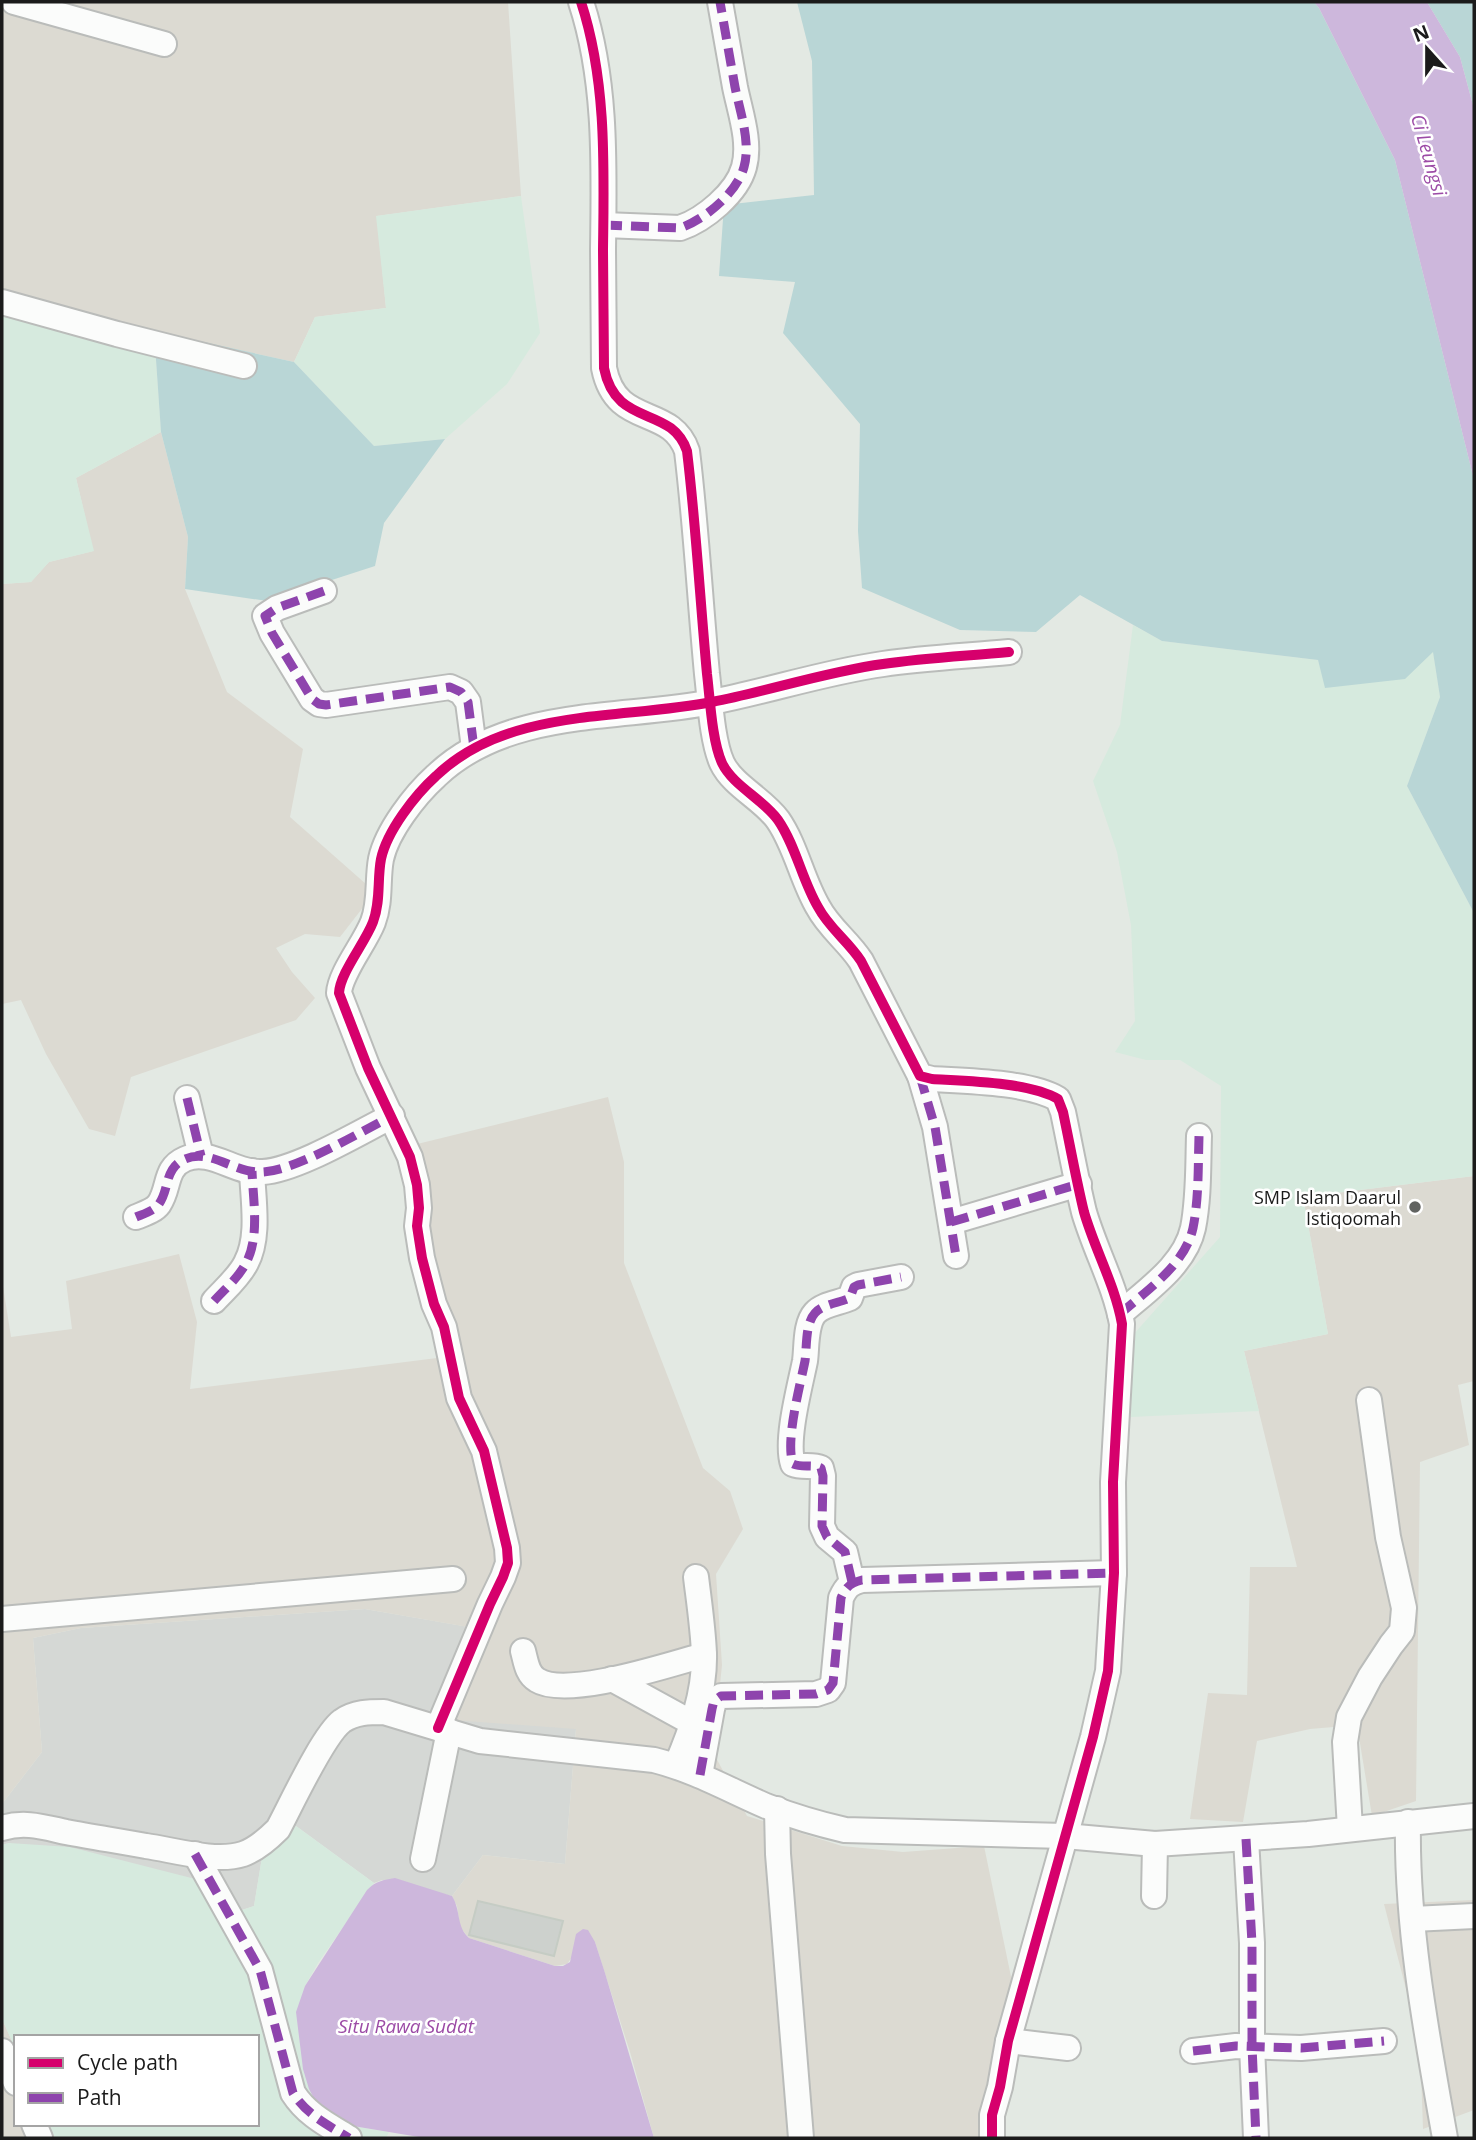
<svg xmlns="http://www.w3.org/2000/svg" width="1476" height="2140" font-family="'Open Sans',sans-serif">
<rect width="100%" height="100%" fill="#e3e9e3"/>
<path fill="#d5d8d5" d="M365,1609l127,22 84,98 -11,135 -82,-9 -31,41 -70,-16 -8,3 -78,-57 -34,31 -8,49 -30,10 -215,-73 -7,2v-41l40,-52 -9,-114 48,-10z"/>
<g fill="#dcdad2">
<path d="M2,2h506l13,194 -144,20 9,92 -71,9 -21,45 -292,-64z"/>
<path d="M161,432l27,105 -3,52 42,103 76,57 -13,68 85,75 -35,45 -35,-3 -29,14 16,24 23,26 -19,22 -165,57 -16,59 -26,-7 -43,-75 -25,-54 -19,4v-420l29,-2 18,-20 44,-11 -17,-73z"/>
<path d="M608,1097l16,65v101l79,205 27,23 13,38 -27,45 6,91 -9,87 34,64 95,30 61,6 81,-6 31,150 -28,142h-333l-24,-86 -35,-110 -23,15 -5,7 -12,2 -86,-28 -9,-11 -3,-21 -5,-10 31,-41 82,9 11,-135 -124,-9 39,-89 -126,-22 -284,19 -48,10 9,114 -40,52v-524l9,57 61,-8 -6,-48 113,-27 18,68 -7,67 263,-33 -48,-209z"/>
<path d="M1474,1176v205l-16,4 11,60 -49,17 -4,339 -44,15 -15,-91 -47,4 -53,12 -14,81 -53,-3 18,-126 39,2 3,-128h47l-53,-216 84,-17 -25,-137z"/>
<path d="M1474,1900v210l-51,19 -3,-86 -36,-139z"/>
<path d="M2,2019l14,31v74h33l6,14h-53z"/>
</g>
<g fill="#d6eade">
<path d="M521,196l19,137 -33,51 -62,55 -71,7 -80,-84 21,-45 71,-9 -10,-92z"/>
<path d="M2,298l152,33 7,101 -85,46 18,73 -45,11 -18,20 -29,2z"/>
<path d="M1133,625l29,16 156,19 8,28 107,-37 7,46 -33,89 67,127v263l-171,21 25,137 -84,17 15,60 -128,6 2,-82 87,-98 1,-151 -41,-26h-34l-31,-8 20,-31 -4,-96 -14,-73 -24,-71 27,-56z"/>
<path d="M296,1826l78,57 -56,80 -13,23 42,139 42,7 -3,6h-331l-6,-14h208v-87h-241v13l-14,-31v-174l7,-2 61,4 137,35 17,34 30,-10 8,-49z"/>
</g>
<g fill="#b9d6d6">
<path d="M797,2h517l5,6 76,152 79,320v433l-67,-127 33,-89 -7,-45 -28,27 -80,9 -7,-28 -156,-19 -82,-46 -44,37 -76,-2 -98,-42 -4,-57 2,-107 -77,-91 12,-51 -76,-6 5,-71 90,-10 -2,-134z"/>
<path d="M1427,2h47v107l-14,-52z"/>
<path d="M154,331l140,31 80,84 71,-7 -61,84 -9,43 -108,35 -82,-12 3,-52 -27,-105z"/>
</g>
<g fill="#cdb7dc">
<path d="M1314,2h113l33,55 14,52v371l-79,-320 -76,-152z"/>
<path d="M395,1878l57,18c9,14 4,31 17,42l86,28h8l7,-4 6,-28 7,-5 5,1 7,12 10,31 49,165h-229l-78,-13 -30,-21 -8,-15 -6,-20 -7,-57 9,-26 62,-96c9,-9 16,-10 28,-12z"/>
</g>
<path fill="#cdd1cd" stroke="#c5ccc4" stroke-width="2" d="M478,1901l85,20 -9,35 -85,-21z"/>
<g fill="none" stroke-linecap="round" stroke-linejoin="round">
<defs>
<g id="minor">
<path d="M14,2l150,42"/>
<path d="M581,2c26,79 23,166 22,248 0,39 1,79 1,118 12,61 67,36 83,83 9,74 13,149 20,223 3,25 5,67 15,89 11,23 41,36 56,57 18,26 24,60 40,87 11,21 30,34 43,54l59,115 12,3c34,2 97,3 126,20l5,13c7,33 13,67 21,100 11,38 31,73 38,112l-9,158 1,91 -6,98 -15,66 -85,304 -8,46 -8,28v23"/>
<path d="M604,225l76,3c24,-8 57,-35 64,-61 7,-25 -4,-55 -9,-80 -5,-28 -10,-57 -15,-85"/>
<path d="M2,302l115,32 127,32"/>
<path d="M324,591l-47,17 -12,8 7,17 40,66 7,5 7,1 124,-18 11,5 7,10 6,46"/>
<path d="M920,1076l15,51 21,129"/>
<path d="M187,1098l14,58"/>
<path d="M136,1217c7,-3 18,-6 23,-13 11,-16 5,-36 26,-45 26,-11 50,15 78,13 34,-2 97,-40 129,-56"/>
<path d="M951,1222l128,-38"/>
<path d="M214,1301c11,-12 25,-24 32,-38 14,-26 7,-63 6,-92"/>
<path d="M1120,1314c27,-24 65,-49 73,-86 6,-30 5,-62 6,-92"/>
<path d="M852,1582l-7,-30 -18,-15 -5,-11 1,-50 -2,-8c-9,-4 -19,0 -28,-4 -8,-23 7,-78 12,-103 2,-14 0,-37 10,-48 8,-9 24,-10 35,-15l4,-11 4,-2 43,-8"/>
<path d="M2,1619l451,-40"/>
<path d="M523,1651c3,11 4,23 14,29 30,19 133,-16 167,-25"/>
<path d="M612,1679l82,45"/>
<path d="M438,1728l52,-124 13,-27 5,-14 -1,-15 -23,-97 -25,-53 -15,-71 -10,-23 -12,-46 -5,-32 2,-18 -2,-23 -7,-28 -42,-89 -29,-75c1,-20 26,-50 34,-71 8,-21 4,-42 8,-63 6,-28 34,-64 55,-83 72,-69 185,-56 276,-74 57,-11 113,-30 171,-38 42,-6 84,-8 126,-12"/>
<path d="M676,1766c15,-35 29,-73 28,-112 -1,-26 -5,-52 -8,-77"/>
<path d="M700,1775l12,-66 2,-8 7,-5 95,-2 12,-4 5,-7 8,-85c5,-11 9,-15 21,-18l252,-7"/>
<path d="M777,1809l1,45 23,284"/>
<path d="M1408,1822c-2,104 19,215 37,316"/>
<path d="M2,1828c23,-7 41,-1 64,4 26,5 53,9 80,14 28,4 70,17 97,8 14,-5 25,-15 35,-25 13,-24 45,-94 64,-108 13,-9 27,-9 42,-9l96,29 174,19c40,10 75,30 112,46 26,10 53,18 79,24l220,6 90,8 153,-10 166,-18"/>
<path d="M1350,1829l-5,-87 4,-25 21,-40 21,-32 11,-14 2,-23 -16,-71 -19,-137"/>
<path d="M1246,1839l6,104v103l4,92"/>
<path d="M195,1854l65,116 33,123c14,22 35,32 56,45"/>
<path d="M423,1859l26,-128"/>
<path d="M1154,1896l1,-52"/>
<path d="M1413,1919l61,-3"/>
<path d="M1008,2041l60,7"/>
<path d="M2,2051l14,32"/>
<path d="M1193,2051l43,-5 65,2 83,-7"/>
<path d="M34,2124l6,14"/>
</g>
</defs>
<use href="#minor" stroke="#babcba" stroke-width="28"/>
<use href="#minor" stroke="#fbfcfb" stroke-width="24"/>
<g stroke="#8e44ad" stroke-width="9" stroke-dasharray="18 9" stroke-linecap="butt">
<path d="M604,225l76,3c24,-8 57,-35 64,-61 7,-25 -4,-55 -9,-80 -5,-28 -10,-57 -15,-85"/>
<path d="M324,591l-47,17 -12,8 7,17 40,66 7,5 7,1 124,-18 11,5 7,10 6,46"/>
<path d="M920,1076l15,51 21,129"/>
<path d="M187,1098l14,58"/>
<path d="M136,1217c7,-3 18,-6 23,-13 11,-16 5,-36 26,-45 26,-11 50,15 78,13 34,-2 97,-40 129,-56"/>
<path d="M951,1222l128,-38"/>
<path d="M214,1301c11,-12 25,-24 32,-38 14,-26 7,-63 6,-92"/>
<path d="M1120,1314c27,-24 65,-49 73,-86 6,-30 5,-62 6,-92"/>
<path d="M852,1582l-7,-30 -18,-15 -5,-11 1,-50 -2,-8c-9,-4 -19,0 -28,-4 -8,-23 7,-78 12,-103 2,-14 0,-37 10,-48 8,-9 24,-10 35,-15l4,-11 4,-2 43,-8"/>
<path d="M700,1775l12,-66 2,-8 7,-5 95,-2 12,-4 5,-7 8,-85c5,-11 9,-15 21,-18l252,-7"/>
<path d="M1246,1839l6,104v103l4,92"/>
<path d="M195,1854l65,116 33,123c14,22 35,32 56,45"/>
<path d="M1193,2051l43,-5 65,2 83,-7"/>
</g>
<defs>
<g id="cycleway">
<path d="M581,2c26,79 23,166 22,248 0,39 1,79 1,118 12,61 67,36 83,83 9,74 13,149 20,223 3,25 5,67 15,89 11,23 41,36 56,57 18,26 24,60 40,87 11,21 30,34 43,54l59,115 12,3c34,2 97,3 126,20l5,13c7,33 13,67 21,100 11,38 31,73 38,112l-9,158 1,91 -6,98 -15,66 -85,304 -8,46 -8,28v23"/>
<path d="M438,1728l52,-124 13,-27 5,-14 -1,-15 -23,-97 -25,-53 -15,-71 -10,-23 -12,-46 -5,-32 2,-18 -2,-23 -7,-28 -42,-89 -29,-75c1,-20 26,-50 34,-71 8,-21 4,-42 8,-63 6,-28 34,-64 55,-83 72,-69 185,-56 276,-74 57,-11 113,-30 171,-38 42,-6 84,-8 126,-12"/>
</g>
</defs>
<use href="#cycleway" stroke="#fff" stroke-width="15"/>
<use href="#cycleway" stroke="#d6006c" stroke-width="10"/>
</g>
<circle fill="#616361" stroke="#fff" stroke-width="2.5" cx="1415" cy="1207" r="7"/>
<g text-anchor="middle" dominant-baseline="central" stroke-width="5" stroke-linejoin="round" paint-order="stroke">
<g font-size="18" fill="#1b1b1b" stroke="#fff" text-anchor="end">
<text x="1401" y="1197">SMP Islam Daarul<tspan x="1401" dy="21">Istiqoomah</tspan></text>
</g>
<g font-size="19" font-style="italic" fill="#9c4ba6" stroke="#fff">
<text transform="translate(1429 155) rotate(74)">Ci Leungsi</text>
<text x="406" y="2026">Situ Rawa Sudat</text>
</g>
</g>
<rect width="1476" height="2140" fill="none" stroke="#1b1b1b" stroke-width="7"/>
<rect x="14" y="2035" width="245" height="91" fill="#ffffff" stroke="#a4a4a4" stroke-width="2"/>
<rect x="28" y="2058" width="35" height="10" fill="#d6006c" stroke="#a4a4a4" stroke-width="2"/>
<text x="77" y="2070" font-size="21" fill="#1b1b1b">Cycle path</text>
<rect x="28" y="2093" width="35" height="10" fill="#8e44ad" stroke="#a4a4a4" stroke-width="2"/>
<text x="77" y="2105" font-size="21" fill="#1b1b1b">Path</text>
<g transform="translate(1427 49) rotate(339)" stroke="#ffffff" stroke-width="5" paint-order="stroke">
<path d="M0-5L12 26L0 18L-12 26Z" fill="#1b1b1b"/>
<text y="-10" font-size="19" font-weight="bold" text-anchor="middle" fill="#1b1b1b">N</text>
</g>
</svg>
